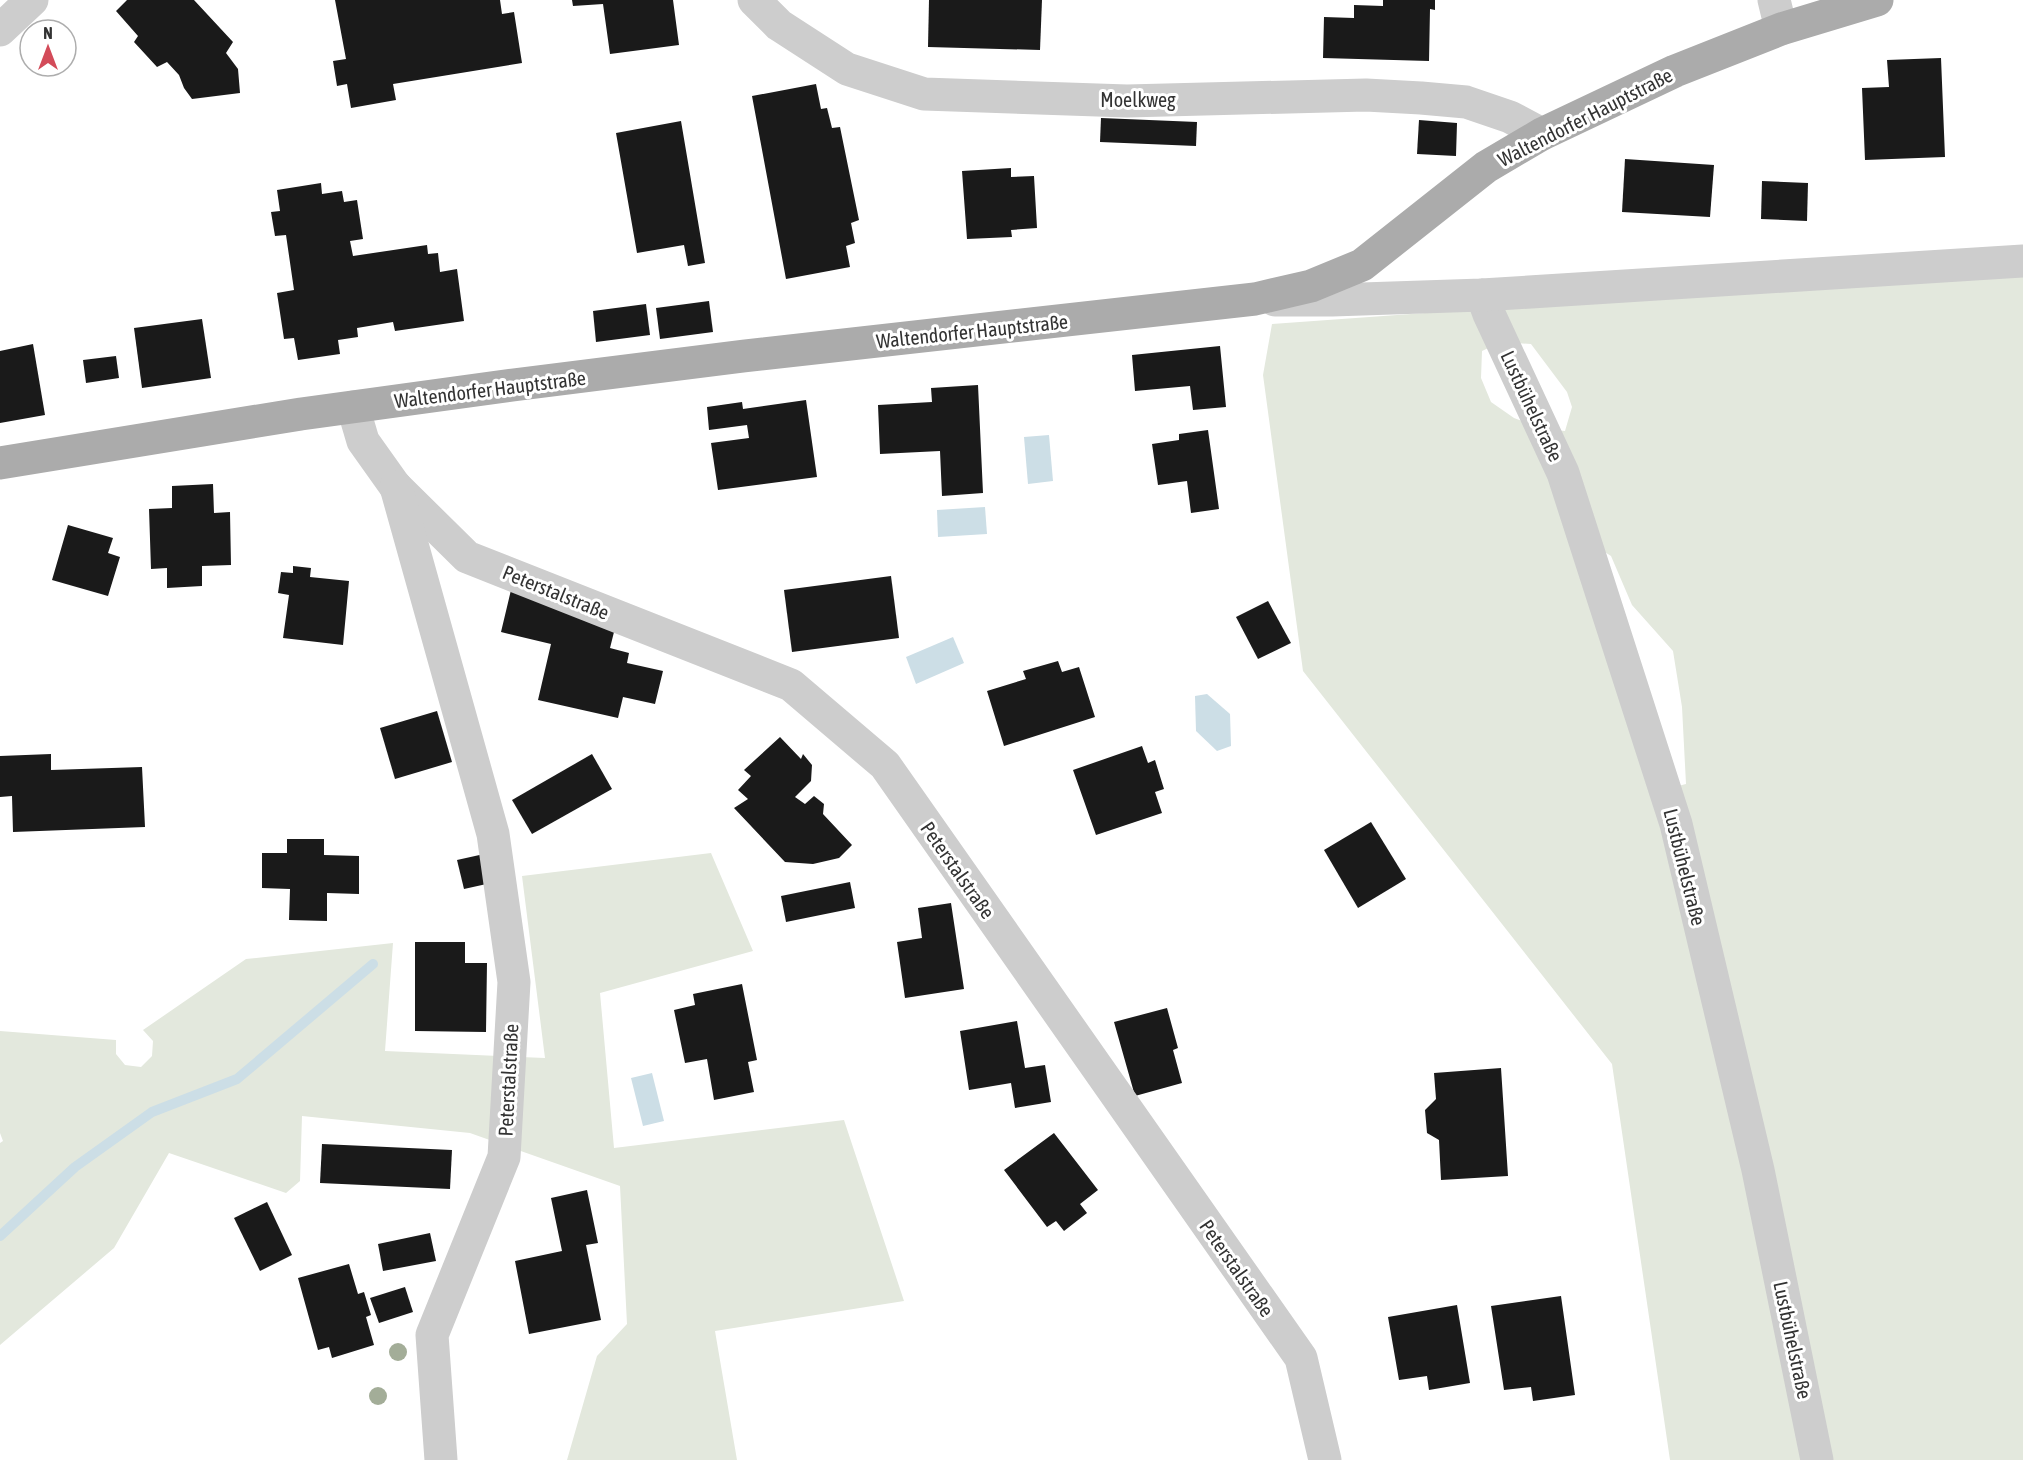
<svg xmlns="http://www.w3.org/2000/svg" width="2023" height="1460" font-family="'Asap Condensed',sans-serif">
<rect width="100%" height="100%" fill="#fff"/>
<g fill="#e3e8dd" fill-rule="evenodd">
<path d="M2023,270v1190h-353l-58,-396 -309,-393 -40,-296 9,-51zM1501,342l30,2 36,48 5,15 -7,24 -22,-2 -29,-11 -23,-16 -10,-24 1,-27zM1597,547l14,9 21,49 41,46 9,56 4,77 -12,3z"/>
<path d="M711,853l42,98 -153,42 14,155 230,-28 60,181 -189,30 22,129h-170l30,-104 30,-32 -7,-138 -150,-53 -168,-17 -2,65 -14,12 -117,-40 -55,95 -114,97v-202l3,-2 -3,-8v-102l116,9v14l9,11 16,2 11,-11 1,-15 -10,-11 103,-71 147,-16 -8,108 160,7 -23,-182z"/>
</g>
<g fill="#ccdee6">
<path d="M1049,435l4,46 -25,3 -4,-47z"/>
<path d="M985,507l2,27 -49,3 -1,-27z"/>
<path d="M953,637l11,26 -48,21 -10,-27z"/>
<path d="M1207,694l23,20 1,32 -14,5 -21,-20 -1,-35z"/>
<path d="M652,1073l12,48 -21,5 -12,-48z"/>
</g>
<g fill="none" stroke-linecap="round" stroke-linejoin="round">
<path stroke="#ccdee6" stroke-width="10" d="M0,1236l75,-69 77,-55 85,-33 136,-115"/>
</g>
<g fill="#1a1a1a">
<path d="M127,0h67l39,42 -7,11 12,16 2,24 -48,6 -8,-11 -5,-13 -12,-13 -10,5 -23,-25 4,-6 -22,-25z"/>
<path d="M335,0h165l2,14 12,-2 8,51 -129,21 3,16 -45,8 -4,-24 -10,2 -4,-25 13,-2z"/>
<path d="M572,0h101l6,45 -69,9 -7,-50 -30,2z"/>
<path d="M929,0h113l-2,50 -112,-3z"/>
<path d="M1383,0h52v10l-5,-1 -1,52 -106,-3 1,-41 30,1v-13l29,1z"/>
<path d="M1941,58l4,99 -80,3 -3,-72 27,-1 -2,-27z"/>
<path d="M816,84l5,25 6,-1 5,20 8,-1 19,93 -8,3 4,20 -9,3 4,21 -64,12 -34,-183z"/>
<path d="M1101,118l96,4 -1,24 -96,-4z"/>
<path d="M1419,120l38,3 -1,33 -39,-2z"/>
<path d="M681,121l24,142 -17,3 -4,-21 -47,8 -21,-120z"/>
<path d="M1625,159l89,6 -4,52 -88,-5z"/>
<path d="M1011,168v9l23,-1 3,52 -26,2 1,7 -45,2 -5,-68z"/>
<path d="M1762,181l46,2 -1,38 -46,-2z"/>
<path d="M321,183l1,11 20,-3 2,11 13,-2 6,39 -13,2 3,15 74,-11 1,9 10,-1 2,19 17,-3 7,52 -69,10 -2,-9 -36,6 1,9 -20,3 2,14 -42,6 -4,-22 -10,1 -7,-46 17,-3 -8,-55 -11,1 -4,-24 9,-1 -3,-21z"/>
<path d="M709,301l4,31 -53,7 -4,-31z"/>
<path d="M646,304l4,31 -54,7 -3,-31z"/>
<path d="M202,319l9,59 -69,10 -8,-60z"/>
<path d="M33,344l12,71 -45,8v-72z"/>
<path d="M1220,346l6,61 -33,3 -3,-24 -55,5 -3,-36z"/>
<path d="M116,356l3,22 -33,5 -3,-23z"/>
<path d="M978,385l5,108 -41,3 -2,-45 -60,3 -2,-49 54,-3 -1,-14z"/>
<path d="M806,400l11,77 -99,13 -7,-47 38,-5 -2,-13 -38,5 -2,-23 35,-5 1,7z"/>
<path d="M1208,430l11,79 -28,4 -4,-32 -29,4 -6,-41 27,-4v-6z"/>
<path d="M213,484l1,29 16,-1 1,53 -29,1v20l-35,2v-20l-16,1 -2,-60 23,-1v-22z"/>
<path d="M68,525l45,13 -5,15 12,4 -12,39 -56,-16z"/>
<path d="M293,566l18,2 -1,9 39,4 -6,64 -60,-7 6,-43 -11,-2 3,-21 12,1z"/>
<path d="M891,576l8,62 -107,14 -8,-62z"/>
<path d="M511,590l103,42 -4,16 19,5 -2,10 36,8 -8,33 -32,-7 -5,21 -80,-18 13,-56 -50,-12z"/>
<path d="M1268,601l23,42 -33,16 -22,-42z"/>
<path d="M1058,661l4,11 17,-5 16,50 -91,29 -17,-55 39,-12 -3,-8z"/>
<path d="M437,711l15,51 -57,17 -15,-51z"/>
<path d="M780,737l21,22 2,-5 9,11 -1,16 -16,16 10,7 9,-8 10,8 -1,10 29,31 -13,13 -26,6 -28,-2 -51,-54 14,-9 -10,-9 13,-14 -7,-6z"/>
<path d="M1142,746l6,17 7,-3 9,29 -9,3 7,21 -66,22 -23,-65z"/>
<path d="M51,754v16l91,-3 3,60 -132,5 -1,-36 -12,1v-41z"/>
<path d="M592,754l20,35 -80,45 -20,-34z"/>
<path d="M1371,822l35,57 -48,29 -34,-58z"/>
<path d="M287,839h37v16l35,1v38l-32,-1v28l-38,-1 1,-31 -28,-1v-35h25z"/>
<path d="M484,854l7,29 -27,6 -7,-29z"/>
<path d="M850,882l5,26 -69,14 -5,-26z"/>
<path d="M951,903l13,86 -59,9 -8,-56 25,-4 -4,-30z"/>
<path d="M415,942h50v21h22l-1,69 -71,-1z"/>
<path d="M742,984l15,76 -9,2 6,30 -40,8 -7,-41 -22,4 -11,-53 21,-5 -2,-11z"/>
<path d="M1167,1008l11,40 -5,2 9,33 -47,13 -21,-74z"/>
<path d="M1017,1021l8,47 20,-3 6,37 -36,6 -4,-25 -42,7 -9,-59z"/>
<path d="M1501,1068l7,108 -67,4 -2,-40 -12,-7 -2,-23 11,-11 -2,-26z"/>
<path d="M1054,1133l44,57 -18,14 7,9 -23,18 -8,-10 -9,6 -43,-57z"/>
<path d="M322,1144l130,6 -2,39 -130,-6z"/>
<path d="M587,1190l11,53 -12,2 15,75 -72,14 -14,-73 47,-10 -11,-53z"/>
<path d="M267,1202l25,53 -32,16 -26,-53z"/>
<path d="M430,1233l6,28 -53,10 -5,-27z"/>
<path d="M349,1264l9,30 6,-2 7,23 -5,2 8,28 -42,13 -3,-11 -11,3 -20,-72z"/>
<path d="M405,1287l8,25 -34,11 -9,-25z"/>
<path d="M1561,1296l14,99 -42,6 -2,-14 -27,3 -13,-84z"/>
<path d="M1457,1305l13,78 -41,7 -2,-14 -28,4 -11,-63z"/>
</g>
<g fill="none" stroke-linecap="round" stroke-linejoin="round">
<g stroke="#cdcdcd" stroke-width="33">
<path d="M754,0l25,25 68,44 77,25 203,7 239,-6 55,3 45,4 44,15 32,17"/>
<path d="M1774,0l7,29"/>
<path d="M0,30l32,-30"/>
<path d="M1482,295l7,19 74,159 113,351 82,346 59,290"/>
<path d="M1275,300h57l150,-5 541,-34"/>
<path d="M353,407l10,34 32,45 72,71 324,128 94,80 416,593 24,102"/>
<path d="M396,487l97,347 21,148 -10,175 -72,178 9,125"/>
</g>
<path stroke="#ababab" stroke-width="33" d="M0,463l301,-49 212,-29 231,-29 511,-57 56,-13 51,-21 124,-98 56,-33 133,-63 106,-42 96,-29"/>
</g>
<g fill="#a3ad98">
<circle cx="398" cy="1352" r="9"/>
<circle cx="378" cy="1396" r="9"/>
</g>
<g text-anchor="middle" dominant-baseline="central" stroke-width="6" stroke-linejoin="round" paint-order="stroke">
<g font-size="20" fill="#333" stroke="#fff">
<text x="1138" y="99">Moelkweg</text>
<text transform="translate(1585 117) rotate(-27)">Waltendorfer Hauptstraße</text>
<text transform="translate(972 331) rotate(-6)">Waltendorfer Hauptstraße</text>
<text transform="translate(490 389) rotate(-7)">Waltendorfer Hauptstraße</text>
<text transform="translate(1532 406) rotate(65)">Lustbühelstraße</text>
<text transform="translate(556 592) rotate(22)">Peterstalstraße</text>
<text transform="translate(1685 867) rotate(76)">Lustbühelstraße</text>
<text transform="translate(958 870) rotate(55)">Peterstalstraße</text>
<text transform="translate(508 1080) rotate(-87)">Peterstalstraße</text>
<text transform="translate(1237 1268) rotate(55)">Peterstalstraße</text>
<text transform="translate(1793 1340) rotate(78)">Lustbühelstraße</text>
</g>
</g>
<g transform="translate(48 48)"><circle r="28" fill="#ffffff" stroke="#adadad" stroke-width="1.5"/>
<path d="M0-4.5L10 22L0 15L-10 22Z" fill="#d34b59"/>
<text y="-9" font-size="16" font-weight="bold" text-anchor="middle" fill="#333333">N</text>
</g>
</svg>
